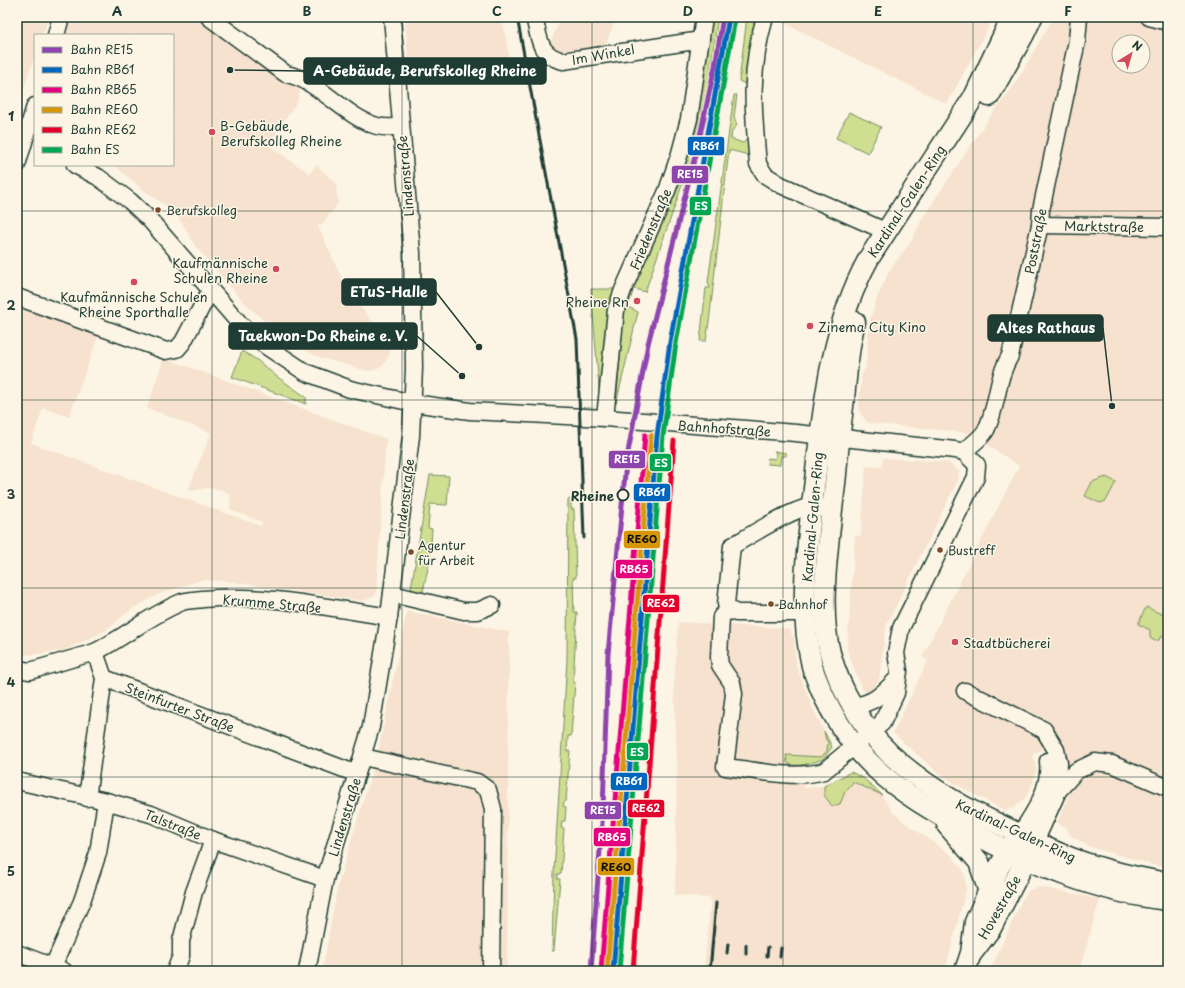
<svg xmlns="http://www.w3.org/2000/svg" width="1185" height="988" font-family="'Playpen Sans',sans-serif">
<rect width="100%" height="100%" fill="#fcf5e5"/>
<filter id="ink" filterUnits="userSpaceOnUse"><feTurbulence type="fractalNoise" baseFrequency=".025" numOctaves="2"/><feDisplacementMap in="SourceGraphic" scale="8" xChannelSelector="R" yChannelSelector="G"/><feConvolveMatrix kernelMatrix="1 2 1 2 8 2 1 2 1" color-interpolation-filters="sRGB"/></filter>
<g filter="url(#ink)">
<g fill="#f6e2ce" fill-rule="evenodd">
<path d="M17,17h32l-7,18h-7v21l-18,51z"/>
<path d="M61,17h163l78,62 -4,21 -30,45 42,29 6,-9 20,18 2,21 -15,19 -5,3 30,66 29,35 13,2v24l-7,13 -8,4 -7,1 -47,-13 -25,-12 -18,-12 -35,-33 -48,-55 -12,-22 -15,-17 -26,-18 -28,-24h59v-130h-117z"/>
<path d="M405,17h97l10,56 -103,4z"/>
<path d="M561,17h56l-15,35 -37,6 -18,-7z"/>
<path d="M772,17h222l-47,87z"/>
<path d="M1153,17l15,8v844l-78,-22 -21,-13 -2,-6 -10,-5 13,-31 -3,-39 -5,-13 -29,14 3,16 -4,15 -6,12 -12,11 -10,2 -49,-26 -20,-14 -42,-37 35,-73 -6,-3 97,-191 -49,-33 -102,-10 -8,-10 -1,-9 3,-30 4,-7 3,-45 8,-24 13,-29 21,-27 11,-23 67,-101 23,-29 41,-71zM1119,42h24v24h-24z"/>
<path d="M17,303l82,31 -30,83 -26,-9 -12,35 230,83 1,-4 -29,-11 -3,-3v-13l-8,-5 -15,-2 -15,3 -4,-1 23,-57 -64,-25 17,-50 222,81 -10,156 -12,6 -137,-20 -27,-1 -43,15 -25,14 -27,22 -42,20 -46,5z"/>
<path d="M883,458l65,4 11,9 -1,9 -72,146 -7,54 -6,9 -6,4 -5,-4 -15,-39 8,-114h6l5,-70 16,1z"/>
<path d="M407,611l102,21 -2,339h-185l16,-86 41,-137z"/>
<path d="M678,622l104,6 8,2 4,9 2,26 17,44 19,38 -9,12 -15,4 -4,25 19,-2 27,-14 5,2 10,6 16,14 11,17 12,11 47,33 11,14 3,8 1,13 -21,81h-241l7,-73 -36,-3 2,-130 -3,-78z"/>
<path d="M1041,887l59,12 -21,72h-89l32,-71 7,-10z"/>
</g>
<g fill="#cfde91" stroke="#778e62">
<path d="M710,17h8l-9,61 -20,87 -44,127 -13,-4 10,-22z"/>
<path d="M747,17h11l-11,68 -8,-4z"/>
<path d="M734,95h3l-3,22 3,8 -5,6 -1,8 12,4 7,-7 1,13 -2,6 -20,-5 -20,172 -3,19h-6l6,-53h4l-2,-6z"/>
<path d="M849,112l32,15 -13,26 -32,-15z"/>
<path d="M591,289h23l-7,26 -7,86z"/>
<path d="M630,290l3,1 -5,16 10,5 -22,92 8,-93z"/>
<path d="M242,351l15,9 19,16 30,21v7l-74,-27z"/>
<path d="M774,451l12,2v3h-5l-1,9 -13,-1 1,-6 7,1 1,-6z"/>
<path d="M430,475l19,1 -2,29 -17,-1 -2,24 4,1 -2,30 -8,37 -8,-2 -3,-6z"/>
<path d="M1106,477l10,5 -10,19 -6,2 -15,-7 7,-14z"/>
<path d="M568,499h3v10h3l2,69h-3l1,34h3l-4,70h2l-4,54h-3l-1,15h3l-4,50 -2,1 -1,4 3,1 -1,14h-3l-1,7h3l-3,46h-4v5h3l-6,72h-2l2,-78 13,-213z"/>
<path d="M1146,607l22,10v22l-7,-3 -2,4 -4,1 -5,-3v-8l-12,-6z"/>
<path d="M824,731l8,16 -9,12c-9,3 -27,10 -36,4l-1,-8 35,2 6,-6 1,-9 -2,-2z"/>
<path d="M851,772l12,6 19,17 -29,-13 -8,10 -5,12 -8,2 -8,-11v-9z"/>
</g>
<g fill="none" stroke-linecap="round" stroke-linejoin="round">
<defs>
<g id="minor">
<path d="M209,17l77,57c33,6 57,42 91,52 7,2 17,1 24,1"/>
<path d="M534,17c6,22 4,38 29,44l138,-21"/>
<path d="M765,17c-16,54 -12,93 -7,147l7,11 16,10 104,46"/>
<path d="M1149,17l19,5"/>
<path d="M56,35l5,-18"/>
<path d="M17,165l18,-59"/>
<path d="M75,165l23,12 32,24 19,18 92,106 25,21 39,26 45,17 63,14 57,8 135,7 191,15 159,17 9,2 13,13 -1,12 -75,151 -5,25 3,18 -3,22 -14,30 -58,48c-31,9 -68,-1 -99,-4l9,-73 -2,-11 -12,-18 -1,-8 2,-40 8,-8"/>
<path d="M1040,225l128,2"/>
<path d="M17,297l149,54 11,-2 6,-7 27,-51"/>
<path d="M605,418l11,-108 7,-20 44,-99 13,-38 9,-34 15,-102"/>
<path d="M964,452c6,-7 17,-13 22,-22 12,-23 10,-51 24,-74l30,-131 1,-15 36,-169 2,-24"/>
<path d="M392,594l72,17h14l14,-6"/>
<path d="M818,613h-82l-7,-4 -3,-5 6,-58c15,-8 76,-49 90,-38"/>
<path d="M95,652c30,-15 55,-37 87,-50 6,-2 14,-2 21,-3 60,-6 127,9 186,18"/>
<path d="M17,669l13,2 65,-19 9,26 253,96"/>
<path d="M965,691l79,39 12,20 3,13 -1,28"/>
<path d="M853,706c22,-3 29,-12 44,-27"/>
<path d="M363,757l114,25 11,8 5,19 -2,162"/>
<path d="M17,781l89,20 45,13 62,26 112,39"/>
<path d="M87,798l17,-120"/>
<path d="M1020,834c14,-21 31,-45 28,-73"/>
<path d="M1035,842l23,-51 18,-20 19,-9 17,2 56,24"/>
<path d="M17,953l47,18"/>
<path d="M51,971l31,-70 16,-48 8,-52"/>
<path d="M175,971l6,-15v-15l13,-49 19,-52"/>
<path d="M307,971l18,-92 46,-152 18,-110 22,-181 3,-68 -2,-115 -20,-236"/>
</g>
<g id="major">
<path d="M1012,17l-37,78 -106,163c-36,65 -45,141 -53,213 -7,64 -19,131 -4,195 2,8 6,16 9,24 13,29 31,56 54,78 26,25 58,43 90,61 63,34 131,63 203,71"/>
<path d="M989,96l35,-62 8,-17"/>
<path d="M855,322c-7,25 -8,50 -11,76 -3,25 -6,50 -8,76 -5,52 -19,129 -6,179 10,37 32,74 60,101 34,32 77,56 119,75 17,9 34,18 52,25 34,14 71,23 107,29"/>
<path d="M947,825l32,37 9,27"/>
<path d="M972,953l19,-25 40,-79"/>
<path d="M965,971l6,-18 4,-31 24,-55 16,-26"/>
</g>
</defs>
<use href="#minor" stroke="#1f3d34" stroke-width="19"/>
<use href="#major" stroke="#1f3d34" stroke-width="23"/>
<use href="#minor" stroke="#fcf5e5" stroke-width="16"/>
<use href="#major" stroke="#fcf5e5" stroke-width="20"/>
<g stroke="#1f3d34" stroke-width="3">
<path d="M517,17l60,322 7,199"/>
<path d="M727,953l1,-9"/>
<path d="M746,954v-9"/>
<path d="M767,956l1,-9"/>
<path d="M780,957l1,-9"/>
<path d="M710,971l6,-68"/>
</g>
<defs>
<path id="rail-1" d="M591,971l12,-161 5,-156 18,-191 22,-119 51,-204 16,-74 8,-49"/>
<path id="rail-2" d="M613,971l44,-535 13,-94 59,-324"/>
<path id="rail-3" d="M601,971l44,-536"/>
<path id="rail-4" d="M607,971l44,-536"/>
<path id="rail-5" d="M633,971l41,-530"/>
<path id="rail-6" d="M619,971l44,-535 13,-93 59,-324"/>
</defs>
<use href="#rail-1" stroke="#fcf5e5" stroke-width="8"/>
<use href="#rail-2" stroke="#fcf5e5" stroke-width="8"/>
<use href="#rail-3" stroke="#fcf5e5" stroke-width="8"/>
<use href="#rail-4" stroke="#fcf5e5" stroke-width="8"/>
<use href="#rail-5" stroke="#fcf5e5" stroke-width="8"/>
<use href="#rail-6" stroke="#fcf5e5" stroke-width="8"/>
<use href="#rail-1" stroke="#8e44ad" stroke-width="5"/>
<use href="#rail-2" stroke="#0065bd" stroke-width="5"/>
<use href="#rail-3" stroke="#e5007d" stroke-width="5"/>
<use href="#rail-4" stroke="#d79608" stroke-width="5"/>
<use href="#rail-5" stroke="#e4002b" stroke-width="5"/>
<use href="#rail-6" stroke="#00a651" stroke-width="5"/>
</g>
</g>
<path fill="none" stroke="#1f3d34" stroke-width="1" stroke-opacity="0.55" d="M212,17v954M402,17v954M592,17v954M783,17v954M973,17v954M17,211h1151M17,400h1151M17,588h1151M17,777h1151"/>
<g fill="#d1495b" stroke="#fcf5e5" stroke-width="1.5">
<circle cx="212" cy="132" r="4"/>
<circle cx="276" cy="269" r="4"/>
<circle cx="134" cy="282" r="4"/>
<circle cx="637" cy="301" r="4"/>
<circle cx="810" cy="326" r="4"/>
<circle cx="955" cy="642" r="4"/>
</g>
<g fill="#7a4b2a" stroke="#fcf5e5" stroke-width="1.5">
<circle cx="158" cy="210" r="3.5"/>
<circle cx="940" cy="550" r="3.5"/>
<circle cx="411" cy="552" r="3.5"/>
<circle cx="771" cy="604" r="3.5"/>
</g>
<circle fill="#fcf5e5" stroke="#1f3d34" stroke-width="2" cx="623" cy="495" r="5.5"/>
<g text-anchor="middle" dominant-baseline="central" stroke-width="3" stroke-linejoin="round" paint-order="stroke">
<g font-size="12" fill="#1f3d34" stroke="#fcf5e5" text-anchor="start">
<text x="166" y="210">Berufskolleg</text>
<text x="418" y="545">Agentur<tspan x="418" dy="15">für Arbeit</tspan></text>
<text x="948" y="550">Bustreff</text>
<text x="778" y="604">Bahnhof</text>
</g>
<g font-size="13" fill="#1f3d34" stroke="#fcf5e5">
<text transform="translate(603 54) rotate(-10)">Im Winkel</text>
<text transform="translate(405 176) rotate(-95)">Lindenstraße</text>
<text transform="translate(906 201) rotate(-57)">Kardinal-Galen-Ring</text>
<text transform="translate(1104 226) rotate(1)">Marktstraße</text>
<text transform="translate(650 229) rotate(-67)">Friedenstraße</text>
<text transform="translate(1035 241) rotate(-79)">Poststraße</text>
<text transform="translate(724 428) rotate(4)">Bahnhofstraße</text>
<text transform="translate(404 499) rotate(-83)">Lindenstraße</text>
<text transform="translate(812 517) rotate(-85)">Kardinal-Galen-Ring</text>
<text transform="translate(272 603) rotate(5)">Krumme Straße</text>
<text transform="translate(180 707) rotate(21)">Steinfurter Straße</text>
<text transform="translate(344 817) rotate(-73)">Lindenstraße</text>
<text transform="translate(173 824) rotate(22)">Talstraße</text>
<text transform="translate(1016 830) rotate(25)">Kardinal-Galen-Ring</text>
<text transform="translate(999 907) rotate(-60)">Hovestraße</text>
</g>
<g font-size="13" fill="#1f3d34" stroke="#fcf5e5" text-anchor="start">
<text x="220" y="125">B-Gebäude,<tspan x="220" dy="15">Berufskolleg Rheine</tspan></text>
<text x="268" y="262" text-anchor="end">Kaufmännische<tspan x="268" dy="15">Schulen Rheine</tspan></text>
<text x="134" y="296" text-anchor="middle">Kaufmännische Schulen<tspan x="134" dy="15">Rheine Sporthalle</tspan></text>
<text x="629" y="301" text-anchor="end">Rheine Rn</text>
<text x="818" y="326">Zinema City Kino</text>
<text x="963" y="642">Stadtbücherei</text>
</g>
<g font-size="13" font-weight="bold" fill="#1f3d34" stroke="#fcf5e5" text-anchor="end">
<text x="614" y="495">Rheine</text>
</g>
</g>
<path fill="none" stroke="#1f3d34" stroke-width="1.5" d="M230 70L304 71M479 347L436 292M1112 406L1103 328M462 376L417 336"/>
<g fill="#1f3d34" stroke="#fcf5e5" stroke-width="1.5">
<circle cx="230" cy="70" r="4"/>
<circle cx="479" cy="347" r="4"/>
<circle cx="1112" cy="406" r="4"/>
<circle cx="462" cy="376" r="4"/>
</g>
<g fill="#1f3d34" stroke="#1f3d34" stroke-width="1.5">
<rect x="304" y="58" width="242" height="26" rx="4"/>
<rect x="342" y="279" width="94" height="26" rx="4"/>
<rect x="988" y="315" width="115" height="26" rx="4"/>
<rect x="229" y="323" width="188" height="26" rx="4"/>
</g>
<g font-size="14" text-anchor="middle" font-weight="bold" fill="#fff">
<text x="425" y="76">A-Gebäude, Berufskolleg Rheine</text>
<text x="389" y="297">ETuS-Halle</text>
<text x="1046" y="333">Altes Rathaus</text>
<text x="323" y="341">Taekwon-Do Rheine e. V.</text>
</g>
<g stroke="#fcf5e5" stroke-width="1.5">
<rect x="687" y="136" width="38" height="20" rx="4" fill="#0065bd"/>
<rect x="671" y="165" width="38" height="19" rx="4" fill="#8e44ad"/>
<rect x="689" y="196" width="23" height="20" rx="4" fill="#00a651"/>
<rect x="608" y="450" width="38" height="19" rx="4" fill="#8e44ad"/>
<rect x="649" y="453" width="23" height="19" rx="4" fill="#00a651"/>
<rect x="633" y="483" width="38" height="19" rx="4" fill="#0065bd"/>
<rect x="623" y="530" width="38" height="19" rx="4" fill="#d79608"/>
<rect x="615" y="559" width="38" height="20" rx="4" fill="#e5007d"/>
<rect x="642" y="594" width="38" height="19" rx="4" fill="#e4002b"/>
<rect x="626" y="742" width="23" height="19" rx="4" fill="#00a651"/>
<rect x="610" y="772" width="38" height="19" rx="4" fill="#0065bd"/>
<rect x="627" y="799" width="38" height="19" rx="4" fill="#e4002b"/>
<rect x="584" y="801" width="38" height="19" rx="4" fill="#8e44ad"/>
<rect x="593" y="827" width="38" height="20" rx="4" fill="#e5007d"/>
<rect x="597" y="857" width="38" height="19" rx="4" fill="#d79608"/>
</g>
<g font-size="11" text-anchor="middle" font-weight="bold" fill="#fff">
<text x="706" y="150">RB61</text>
<text x="690" y="178">RE15</text>
<text x="701" y="210">ES</text>
<text x="627" y="463">RE15</text>
<text x="661" y="467">ES</text>
<text x="652" y="496">RB61</text>
<text x="634" y="573">RB65</text>
<text x="661" y="607">RE62</text>
<text x="637" y="756">ES</text>
<text x="629" y="785">RB61</text>
<text x="646" y="812">RE62</text>
<text x="603" y="814">RE15</text>
<text x="612" y="841">RB65</text>
</g>
<g font-size="11" text-anchor="middle" font-weight="bold" fill="#111">
<text x="642" y="543">RE60</text>
<text x="616" y="871">RE60</text>
</g>
<rect width="1185" height="988" fill="none" stroke="#fcf5e5" stroke-width="44"/>
<rect x="34" y="34" width="140" height="132" fill="#fcf5e5" stroke="#a4ab9e"/>
<rect x="42" y="47" width="20" height="6" fill="#8e44ad" stroke="#a4ab9e"/>
<text x="70" y="54" font-size="12" fill="#1f3d34">Bahn RE15</text>
<rect x="42" y="67" width="20" height="6" fill="#0065bd" stroke="#a4ab9e"/>
<text x="70" y="74" font-size="12" fill="#1f3d34">Bahn RB61</text>
<rect x="42" y="87" width="20" height="6" fill="#e5007d" stroke="#a4ab9e"/>
<text x="70" y="94" font-size="12" fill="#1f3d34">Bahn RB65</text>
<rect x="42" y="107" width="20" height="6" fill="#d79608" stroke="#a4ab9e"/>
<text x="70" y="114" font-size="12" fill="#1f3d34">Bahn RE60</text>
<rect x="42" y="127" width="20" height="6" fill="#e4002b" stroke="#a4ab9e"/>
<text x="70" y="134" font-size="12" fill="#1f3d34">Bahn RE62</text>
<rect x="42" y="147" width="20" height="6" fill="#00a651" stroke="#a4ab9e"/>
<text x="70" y="154" font-size="12" fill="#1f3d34">Bahn ES</text>
<g transform="translate(1131 54) rotate(37)"><circle r="19" fill="#fcf5e5" stroke="#a4ab9e"/>
<path d="M0-3L7 15L0 10L-7 15Z" fill="#d1495b"/>
<text y="-6" font-size="11" font-weight="bold" text-anchor="middle" fill="#1f3d34">N</text>
</g>
<rect x="22" y="22" width="1141" height="944" fill="none" stroke="#1f3d34" stroke-width="1.5"/>
<g font-size="13" text-anchor="middle" font-weight="bold" fill="#1f3d34">
<text x="117" y="16">A</text>
<text x="307" y="16">B</text>
<text x="497" y="16">C</text>
<text x="688" y="16">D</text>
<text x="878" y="16">E</text>
<text x="1068" y="16">F</text>
<text x="11" y="121">1</text>
<text x="11" y="310">2</text>
<text x="11" y="499">3</text>
<text x="11" y="687">4</text>
<text x="11" y="876">5</text>
</g>
</svg>
